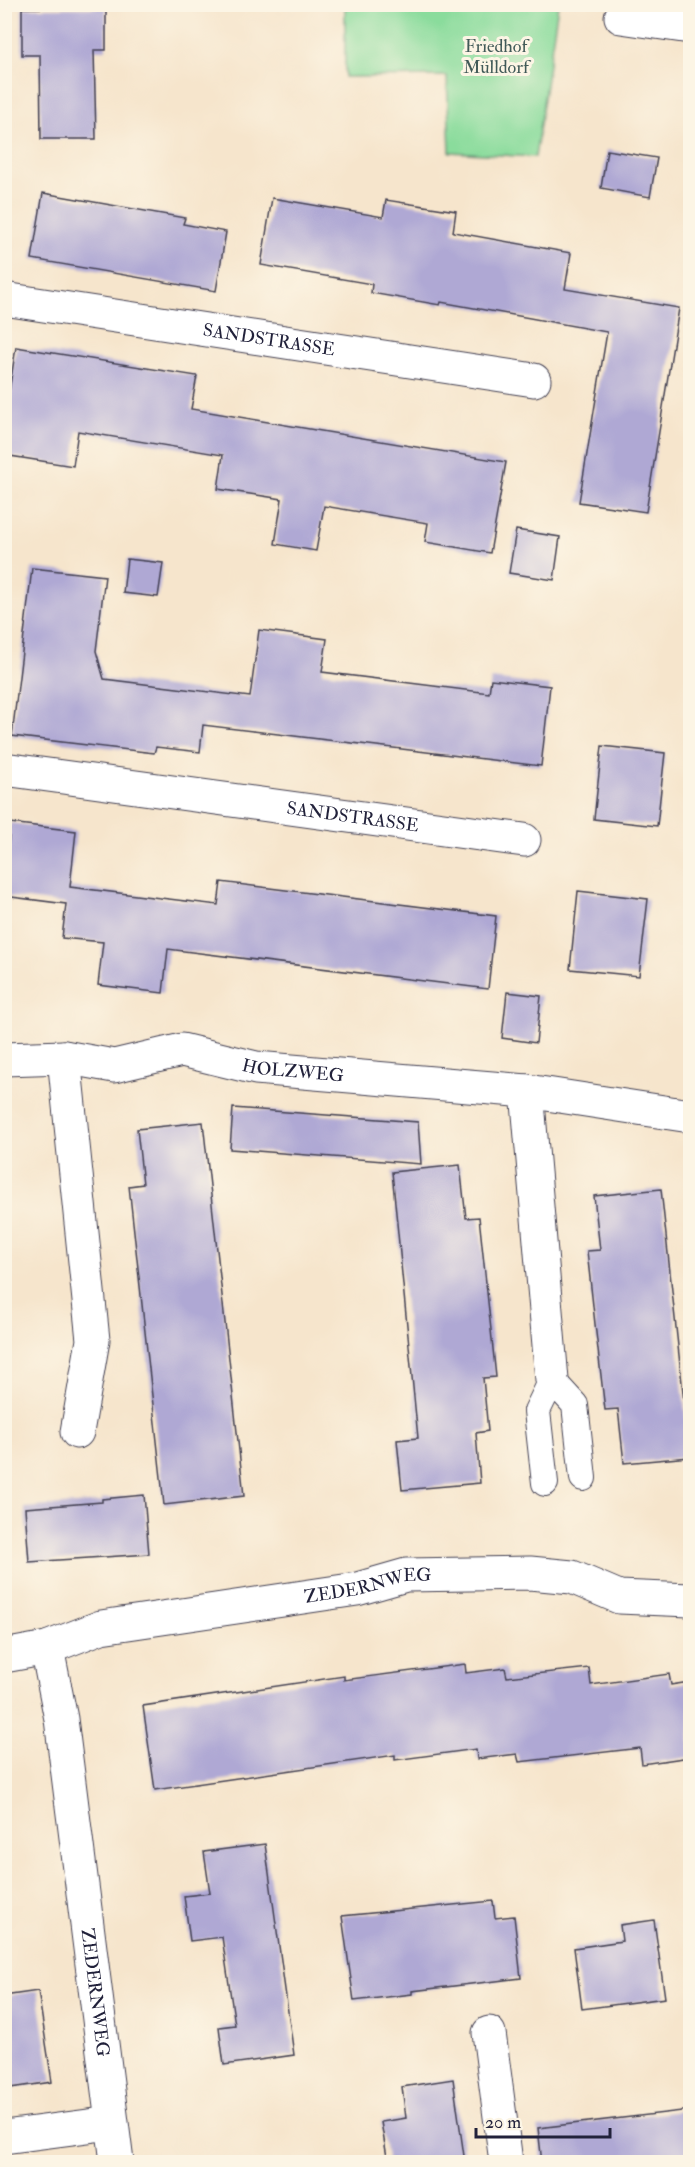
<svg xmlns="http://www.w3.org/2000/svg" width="695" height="2167" font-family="'IM FELL Double Pica',serif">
<rect width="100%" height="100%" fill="#fcf5e5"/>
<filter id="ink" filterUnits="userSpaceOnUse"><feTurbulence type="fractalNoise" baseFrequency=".0167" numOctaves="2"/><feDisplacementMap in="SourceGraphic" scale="12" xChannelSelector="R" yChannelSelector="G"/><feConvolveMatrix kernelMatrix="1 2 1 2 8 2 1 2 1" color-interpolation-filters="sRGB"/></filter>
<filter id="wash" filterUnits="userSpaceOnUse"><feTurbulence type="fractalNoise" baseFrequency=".008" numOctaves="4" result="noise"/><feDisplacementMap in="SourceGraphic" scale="24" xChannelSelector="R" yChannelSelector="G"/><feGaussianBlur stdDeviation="1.35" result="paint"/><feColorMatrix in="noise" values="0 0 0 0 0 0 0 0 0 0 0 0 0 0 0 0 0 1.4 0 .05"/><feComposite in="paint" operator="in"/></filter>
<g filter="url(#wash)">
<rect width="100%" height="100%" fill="#f6e5cc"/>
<path fill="#8adc9c" stroke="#567f6c" stroke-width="1.5" d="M345,5h213l-23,152 -85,-5 -3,-76 -102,1z"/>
<g id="blocks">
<g fill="#afa8d4">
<path d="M22,8h84v42h-12l2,89h-55l-1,-84h-18z"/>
<path d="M607,150l50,8 -7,39 -49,-9z"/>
<path d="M43,193l142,25 -2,6 43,8 -10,59 -184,-32z"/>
<path d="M272,198l111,19 3,-17 70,11 -3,21 118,21 -6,36 114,19 -33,204 -67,-10 28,-170 -166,-30 -1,3 -69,-12 1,-9 -111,-19z"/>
<path d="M16,347l181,29 -6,33 315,53 -16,91 -65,-11 3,-19 -104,-17 -8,45 -41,-7 7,-45 -64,-10 5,-34 -145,-24 -5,35 -69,-11v-31z"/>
<path d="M516,530l44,7 -6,43 -45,-7z"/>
<path d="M127,559l36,4 -5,34 -35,-4z"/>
<path d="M32,568l73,8 -9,75 8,28 146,18 9,-67 68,9 -5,33 167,21 2,-14 59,7 -9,80 -338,-41 -3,27 -44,-5 -2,6 -142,-17z"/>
<path d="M602,746l63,7 -8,73 -63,-7z"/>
<path d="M10,823l66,8 -6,56 148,18 3,-23 275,34 -8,73 -320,-40 -5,44 -65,-8 5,-43 -41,-4 4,-34 -62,-8z"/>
<path d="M578,891l70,8 -9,77 -69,-7z"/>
<path d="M507,992l34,4 -5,47 -34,-5z"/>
<path d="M233,1108l185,14 3,42 -191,-15z"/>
<path d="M203,1122l41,374 -80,9 -35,-319 14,-2 -6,-55z"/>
<path d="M460,1165l6,53 13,-1 17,160 -13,1 5,53 -12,2 4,50 -78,7 -5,-50 21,-2 -26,-266z"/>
<path d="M661,1189l29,268 -66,6 -6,-54 -13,1 -10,-86 -8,-73 13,-1 -6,-54z"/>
<path d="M144,1495l5,59 -120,8 -4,-54 77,-6v-3z"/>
<path d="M465,1664l1,9 39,-5 2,9 82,-9 2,17 78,-11 2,11 19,-3v75l-48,7 -2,-16 -121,14 -2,-8 -40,5 -1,-10 -81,11v-5l-240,35 -12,-84 201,-30v4z"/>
<path d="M265,1844l29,211 -70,10 -5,-38 16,-2 -13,-88 -32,4 -6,-45 26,-3 -6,-41z"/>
<path d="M493,1901l2,17 19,-2 7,62 -109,13v3l-58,7 -12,-85z"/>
<path d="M654,1920l11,78 -83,11 -8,-61 48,-7 -2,-16z"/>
<path d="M38,1991l14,91 -48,7v-93z"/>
<path d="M453,2079l12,84h-77l-7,-41 25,-4 -4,-31z"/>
<path d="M690,2110v53h-148l-4,-35z"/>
</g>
</g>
</g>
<g filter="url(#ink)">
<use href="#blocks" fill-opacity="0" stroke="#423f51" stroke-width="1.5"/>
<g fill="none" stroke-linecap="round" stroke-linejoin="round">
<defs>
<path id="service" d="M545,1483l-8,-72 15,-31 23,25 8,73"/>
<g id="minor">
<path d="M621,17l69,10"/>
<path id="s1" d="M4,299l530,81"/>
<path id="s2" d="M4,769l520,71"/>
<path d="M64,1057l29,283 -16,92"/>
<path id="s3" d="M4,1059l60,-2 50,9 68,-16 74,18 271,23 163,25"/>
<path d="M527,1091l25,289"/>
<path id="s4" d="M47,1648l14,71 56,443"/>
<path id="s5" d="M4,1656l43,-8 54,-21 256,-38 49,-14 124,-2 42,4 47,20 71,3"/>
<path d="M489,2033l17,129"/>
<path d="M4,2137l107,-14"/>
</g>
</defs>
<use href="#service" stroke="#423f51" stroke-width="28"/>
<use href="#minor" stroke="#423f51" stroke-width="35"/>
<use href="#service" stroke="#fff" stroke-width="26"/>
<use href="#minor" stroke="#fff" stroke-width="33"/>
</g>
</g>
<g text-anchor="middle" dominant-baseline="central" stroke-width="6" stroke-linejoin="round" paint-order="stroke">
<g font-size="18" fill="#415a58" stroke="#fcf5e5">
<text x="496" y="46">Friedhof<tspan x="496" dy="21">Mülldorf</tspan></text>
</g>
<g font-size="18" fill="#22223b" stroke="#fcf5e5">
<text stroke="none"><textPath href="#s1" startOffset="268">SANDSTRASSE</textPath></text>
<text stroke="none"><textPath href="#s2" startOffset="352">SANDSTRASSE</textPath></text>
<text stroke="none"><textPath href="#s3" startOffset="294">HOLZWEG</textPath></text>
<text stroke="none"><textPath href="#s5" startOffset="372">ZEDERNWEG</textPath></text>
<text stroke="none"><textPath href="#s4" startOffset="348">ZEDERNWEG</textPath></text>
</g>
</g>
<rect width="695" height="2167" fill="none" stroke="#fcf5e5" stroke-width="24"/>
<path d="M476 2128v9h134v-9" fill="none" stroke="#22223b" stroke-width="3"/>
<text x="485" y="2128" font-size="18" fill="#22223b" stroke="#fcf5e5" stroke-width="4.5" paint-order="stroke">20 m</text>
</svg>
